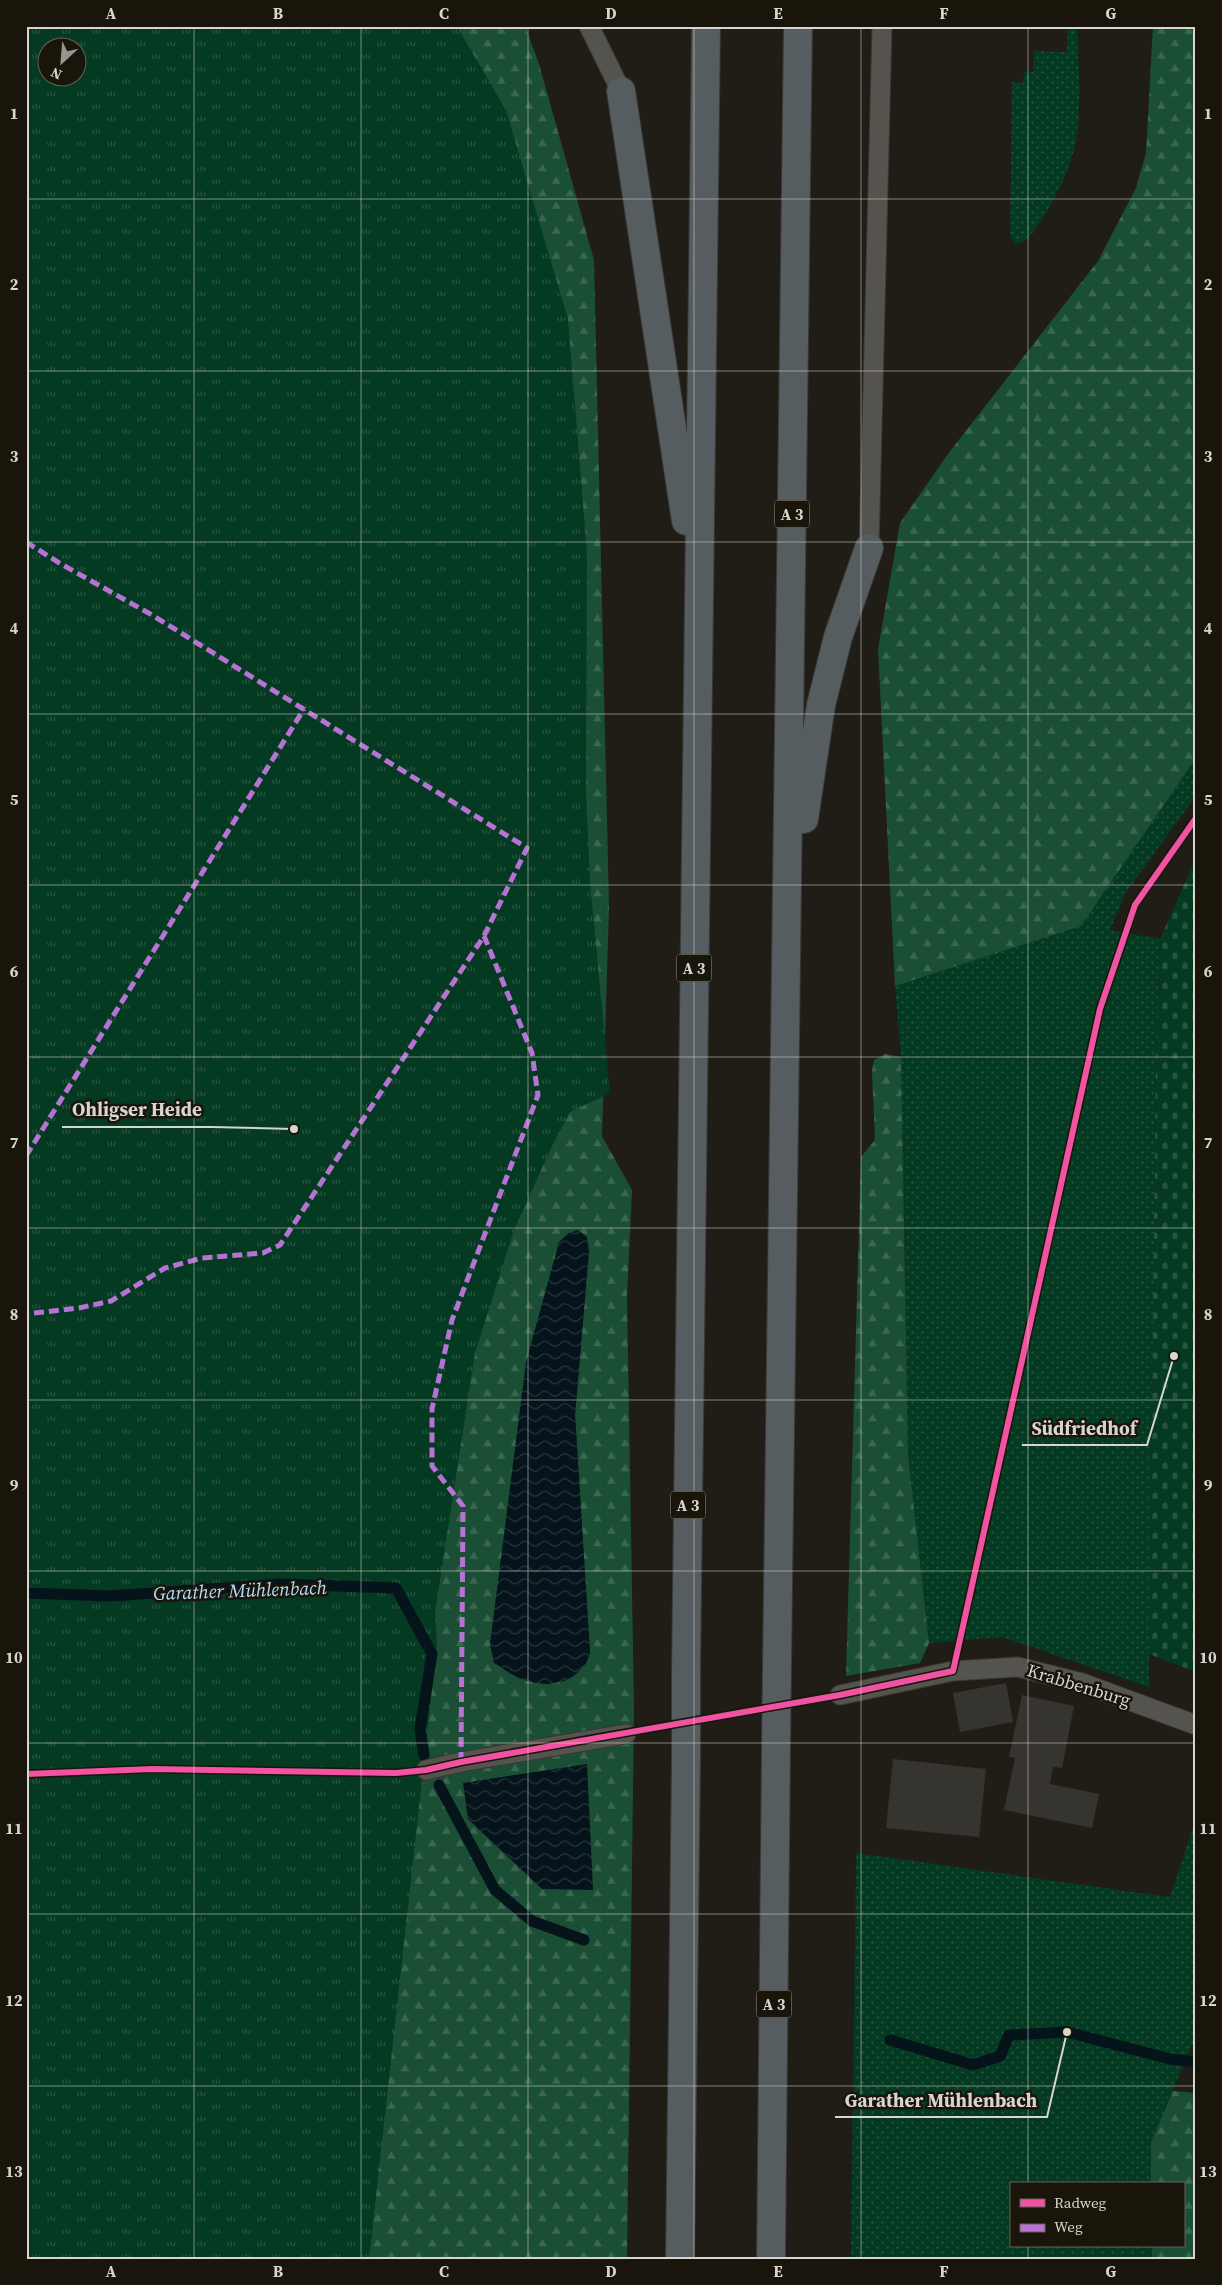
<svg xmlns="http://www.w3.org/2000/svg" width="1222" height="2285" font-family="'Source Serif 4',serif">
<defs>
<pattern id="grass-dots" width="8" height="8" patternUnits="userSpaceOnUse" patternTransform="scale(1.25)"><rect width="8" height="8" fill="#043922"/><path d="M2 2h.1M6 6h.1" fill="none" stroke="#285541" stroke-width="1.8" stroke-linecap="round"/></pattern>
<pattern id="forest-firs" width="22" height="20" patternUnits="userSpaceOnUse" patternTransform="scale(1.25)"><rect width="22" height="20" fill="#1a4f35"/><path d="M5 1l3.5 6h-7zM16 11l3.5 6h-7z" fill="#3b6751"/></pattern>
<pattern id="cemetery-stones" width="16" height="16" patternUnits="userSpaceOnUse" patternTransform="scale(1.25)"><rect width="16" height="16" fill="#043922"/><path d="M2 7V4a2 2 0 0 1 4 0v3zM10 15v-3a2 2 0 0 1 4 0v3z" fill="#285541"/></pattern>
<pattern id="park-tufts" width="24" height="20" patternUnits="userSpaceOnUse" patternTransform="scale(1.25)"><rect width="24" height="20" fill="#043922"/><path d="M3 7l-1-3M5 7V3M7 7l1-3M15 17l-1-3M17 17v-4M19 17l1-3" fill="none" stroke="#285541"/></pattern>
<pattern id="water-waves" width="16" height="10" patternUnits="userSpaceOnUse" patternTransform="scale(1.25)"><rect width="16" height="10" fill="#05131b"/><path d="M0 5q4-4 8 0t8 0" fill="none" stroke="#29343b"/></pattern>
</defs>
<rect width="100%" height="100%" fill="#201d16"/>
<g fill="url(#grass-dots)">
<path d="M1068,26h9c1,38 5,78 -1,115 -6,29 -20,57 -36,81 -6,8 -13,22 -25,22l-5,-8 2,-154 11,1 1,-11h9l1,-21 33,1z"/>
<path d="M1196,758v38l-71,98 -15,36 50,9 -4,119 -7,629 -147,-50 -73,6 -21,-188 -7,-398 -6,-71 186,-60z"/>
<path d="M1196,1818v227h-4l-41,97v42h-140v62h141v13h-301l5,-406 314,44z"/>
</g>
<g fill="url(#forest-firs)" fill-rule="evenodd">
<path d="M352,26h173l14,38 55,196 15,647 -7,229 30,54 -5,107 7,412 -7,550h-601v-1865zM559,1242l30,9 -14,164 15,238 -5,14z"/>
<path d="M1153,26h43v732l-115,168 -186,60 -17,-337 22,-126 48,-69 150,-193 38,-73 10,-35z"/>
<path d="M885,1054l16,3 7,398 21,188 -9,20 -74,13 15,-519 14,-17 -3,-69 2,-11z"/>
<path d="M1173,2091l23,2v166h-44v-13h31v-62h-32v-42z"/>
</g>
<path fill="url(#cemetery-stones)" d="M1196,858v814l-47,-18 7,-596 4,-119z"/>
<path fill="url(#park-tufts)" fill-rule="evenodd" d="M26,26h431l49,84 62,209 19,235 -1,236 4,92 20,211 -40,19 -18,34 -38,84 -39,123 -40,259 2,32 -68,615h-343zM48,48h30v30h-30z"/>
<g fill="url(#water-waves)">
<path d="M578,1230l9,7 2,14 -14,164 15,238c-10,30 -40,37 -68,26 -10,-3 -19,-11 -28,-16l-4,-19 36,-282 33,-120 10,-9z"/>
<path d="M587,1764l6,126 -51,-1 -74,-70 -5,-36z"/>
</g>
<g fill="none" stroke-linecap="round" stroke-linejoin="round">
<g stroke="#05131b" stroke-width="11">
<path d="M26,1593l84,3 171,-12 115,4 36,66 -12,75 4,26"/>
<path d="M439,1785l56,105 37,31 52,19"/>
<path d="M890,2040l83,25 27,-9 9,-21 58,-3 103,27 26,3"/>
</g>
</g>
<g fill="#36342f">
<path d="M1006,1683l7,39 -53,10 -7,-39z"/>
<path d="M1022,1695l52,11 -12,62 -9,-1 -3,17 49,10 -7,34 -88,-18 11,-52 -6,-1z"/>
<path d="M893,1759l93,10 -7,68 -93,-9z"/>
</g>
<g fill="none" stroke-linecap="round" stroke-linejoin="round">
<defs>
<g id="service">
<path d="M589,26l32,65"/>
<path d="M869,548l13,-522"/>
<path d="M840,1695l113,-24 65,-4 64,16 114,42"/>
<path d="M426,1770l35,-8 165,-28"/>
</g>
<g id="motorway">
<path d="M621,91l65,430"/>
<path d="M804,819l17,-114 17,-68 31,-89"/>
<path d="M777,1666l21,-1640"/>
<path d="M686,1673l20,-1647"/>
<path d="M680,2259l6,-499"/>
<path d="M771,2259l5,-510"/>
</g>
</defs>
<use href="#service" stroke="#3a3834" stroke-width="21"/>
<use href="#motorway" stroke="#3a3834" stroke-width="30"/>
<use href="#service" stroke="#55534d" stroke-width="19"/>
<use href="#motorway" stroke="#555d61" stroke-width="28"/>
<defs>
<g id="motorway-bridge">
<path d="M776,1749l1,-83"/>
<path d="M686,1760v-87"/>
</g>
</defs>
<use href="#motorway-bridge" stroke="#3a3834" stroke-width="30" stroke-linecap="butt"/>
<use href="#motorway-bridge" stroke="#555d61" stroke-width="28"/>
<g stroke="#b673d3" stroke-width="5" stroke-dasharray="10 5" stroke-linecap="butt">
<path d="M26,542l35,22 91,51 375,233 -43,88 -204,309 -17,8 -61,5 -37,10 -54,33 -32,7 -53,6"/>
<path d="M26,1156l278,-447"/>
<path d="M461,1762l2,-256 -31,-40v-57l20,-89 86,-225 -6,-42 -48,-117"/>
</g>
<defs>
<path id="cycleway" d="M26,1774l126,-5 244,4 30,-3 35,-8 379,-67 113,-24 147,-662 35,-104 61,-87"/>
</defs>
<use href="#cycleway" stroke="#1a150a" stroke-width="9"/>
<use href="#cycleway" stroke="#f153a3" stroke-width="6"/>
</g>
<path fill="none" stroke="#d8d5ce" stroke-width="1" stroke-opacity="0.55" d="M194,26v2233M361,26v2233M528,26v2233M694,26v2233M861,26v2233M1028,26v2158M26,199h1170M26,371h1170M26,542h1170M26,714h1170M26,885h1170M26,1057h1170M26,1228h1170M26,1400h1170M26,1571h1170M26,1743h1170M26,1914h1170M26,2086h1170M1028,2246v13"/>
<g text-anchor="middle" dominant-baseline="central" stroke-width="5" stroke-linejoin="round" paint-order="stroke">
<g fill="#1a150a" stroke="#9f9b93" stroke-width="1">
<rect x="774.5" y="500.5" width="35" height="27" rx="4"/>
<rect x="676.5" y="954.5" width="35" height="27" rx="4"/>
<rect x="670.5" y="1491.5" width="35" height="27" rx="4"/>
<rect x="756.5" y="1990.5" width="35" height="27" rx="4"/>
</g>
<g font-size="16" font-weight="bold" fill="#d8d5ce">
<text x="792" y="514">A 3</text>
<text x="694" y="968">A 3</text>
<text x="688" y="1505">A 3</text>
<text x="774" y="2004">A 3</text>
</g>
<g font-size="18" fill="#d8d5ce" stroke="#1a150a">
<text transform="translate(1079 1685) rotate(17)">Krabbenburg</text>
</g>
<g font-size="19" font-style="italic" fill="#aedcfc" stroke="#1a150a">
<text transform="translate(240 1590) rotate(-2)">Garather Mühlenbach</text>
</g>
</g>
<path fill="none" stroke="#d8d5ce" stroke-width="2" d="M294 1129L211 1127H62M1174 1356L1147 1445H1022M1067 2032L1047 2117H835"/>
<g fill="#d8d5ce" stroke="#1a150a" stroke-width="2">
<circle cx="294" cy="1129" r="5"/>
<circle cx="1174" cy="1356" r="5"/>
<circle cx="1067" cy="2032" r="5"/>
</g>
<g font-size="19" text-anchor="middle" font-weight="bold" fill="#d8d5ce" stroke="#1a150a" stroke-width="5" stroke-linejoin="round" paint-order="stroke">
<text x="137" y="1116">Ohligser Heide</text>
<text x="1084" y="1435">Südfriedhof</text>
<text x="941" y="2107">Garather Mühlenbach</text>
</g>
<rect width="1222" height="2285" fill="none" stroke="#1a150a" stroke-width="55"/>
<rect x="1010" y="2182" width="175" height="65" fill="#1a150a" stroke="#666258"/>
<rect x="1020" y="2199" width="25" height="8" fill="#f153a3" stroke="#666258"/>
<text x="1054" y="2208" font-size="15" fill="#d8d5ce">Radweg</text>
<rect x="1020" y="2224" width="25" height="8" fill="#b673d3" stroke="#666258"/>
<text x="1054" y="2232" font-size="15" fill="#d8d5ce">Weg</text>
<g transform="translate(62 62) rotate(206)"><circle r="24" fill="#1a150a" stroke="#666258"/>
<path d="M0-4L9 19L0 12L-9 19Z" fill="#98958e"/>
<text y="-8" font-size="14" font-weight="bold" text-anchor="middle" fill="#d8d5ce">N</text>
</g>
<rect x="28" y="28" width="1166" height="2230" fill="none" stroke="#d8d5ce" stroke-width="2"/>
<g font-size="16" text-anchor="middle" font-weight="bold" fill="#d8d5ce">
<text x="111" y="19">A</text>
<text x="278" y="19">B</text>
<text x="444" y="19">C</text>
<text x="611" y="19">D</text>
<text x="778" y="19">E</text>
<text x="944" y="19">F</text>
<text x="1111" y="19">G</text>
<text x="14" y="119">1</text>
<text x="1208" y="119">1</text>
<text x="14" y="290">2</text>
<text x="1208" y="290">2</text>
<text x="14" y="462">3</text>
<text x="1208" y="462">3</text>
<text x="14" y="634">4</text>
<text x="1208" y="634">4</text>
<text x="14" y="805">5</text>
<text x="1208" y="805">5</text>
<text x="14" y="977">6</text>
<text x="1208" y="977">6</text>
<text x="14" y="1148">7</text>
<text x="1208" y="1148">7</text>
<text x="14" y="1320">8</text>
<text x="1208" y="1320">8</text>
<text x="14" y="1491">9</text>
<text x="1208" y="1491">9</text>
<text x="14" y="1663">10</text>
<text x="1208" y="1663">10</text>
<text x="14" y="1834">11</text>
<text x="1208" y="1834">11</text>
<text x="14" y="2006">12</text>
<text x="1208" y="2006">12</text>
<text x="14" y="2177">13</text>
<text x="1208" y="2177">13</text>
<text x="111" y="2277">A</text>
<text x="278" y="2277">B</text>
<text x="444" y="2277">C</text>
<text x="611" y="2277">D</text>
<text x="778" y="2277">E</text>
<text x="944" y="2277">F</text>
<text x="1111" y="2277">G</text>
</g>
</svg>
